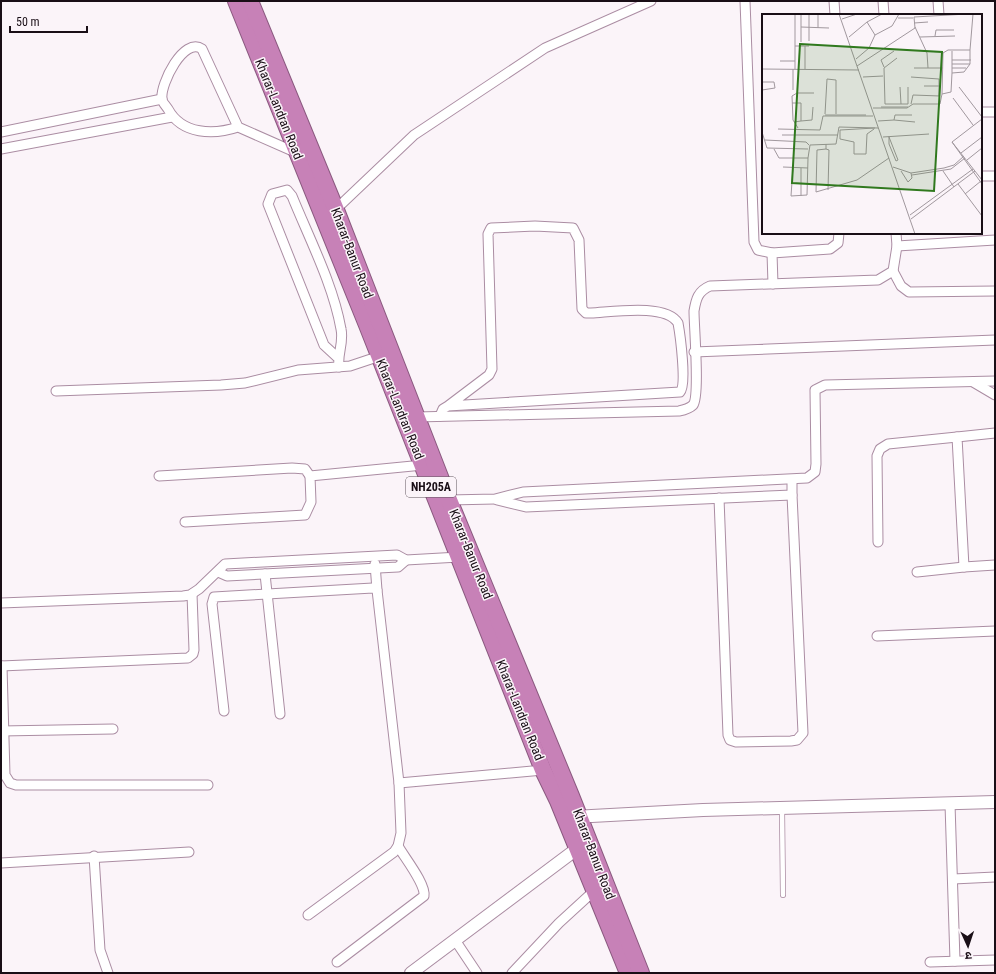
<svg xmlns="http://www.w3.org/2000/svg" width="996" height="974" font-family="'Roboto Condensed','Noto Sans Devanagari',sans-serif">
<rect width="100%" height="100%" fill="#fbf4f9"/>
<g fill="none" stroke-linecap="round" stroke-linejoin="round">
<defs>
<path id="lane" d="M782,809l1,86"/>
<g id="street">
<path d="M745,1l9,241 4,8 14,3"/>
<path d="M834,1l1,14"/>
<path d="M883,1l1,14"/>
<path d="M938,1l1,14"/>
<path d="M981,112h14"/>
<path d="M238,127l-36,-78c-18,-13 -42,35 -40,50 0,3 4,7 6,10 14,26 46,26 70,18l59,26"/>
<path d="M1,132l161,-33"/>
<path d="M1,149l171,-32"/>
<path d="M981,176h14"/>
<path d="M333,212l81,-77 131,-87 106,-47"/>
<path d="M897,246l98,-6"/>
<path d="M893,271l8,15 8,6 86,-1"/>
<path d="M773,284l-1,-31 58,-4 8,-6 1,-10"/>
<path d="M694,352l301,-12"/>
<path d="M337,357l-13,-12 -56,-141 4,-10 15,-4 5,6c17,42 41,88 49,133 3,14 -4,25 -2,38"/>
<path d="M973,382l22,13"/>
<path d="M56,391l165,-6 24,-2 53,-13 52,-4 30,-10"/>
<path d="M440,416l3,-7 5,-3 232,-14c7,-7 0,-58 -2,-69 -12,-20 -66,-11 -87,-10h-5l-4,-4 -3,-69 -6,-12 -38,-2 -44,2 -3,6 4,135 -3,6 -41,31"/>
<path d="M416,417l263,-6c5,-1 10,-2 14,-6 7,-9 1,-78 1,-94 2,-12 4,-20 16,-25l168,-6 15,-9 4,-25 -1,-13"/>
<path d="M995,433l-38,4 7,130 31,-2"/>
<path d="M159,476l133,-8 13,1 5,7"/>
<path d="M719,498l9,237 2,5 6,2 55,-1 6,-1 6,-7 -11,-238"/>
<path d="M449,500l46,-1 28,-7 284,-14 8,-6 1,-8 -1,-74 10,-5 170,-4"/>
<path d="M497,500l29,7 266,-12v-15"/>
<path d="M185,522l120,-7 6,-13 -1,-26 113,-11"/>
<path d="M878,542l-1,-86 3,-7 8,-5 69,-7"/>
<path d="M375,564l2,26"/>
<path d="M218,572l9,4 171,-9 8,-7"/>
<path d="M917,572l47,-5"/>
<path d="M265,574l15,140"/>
<path d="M1,603l182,-7 7,-1 9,-6 26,-25 172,-9 9,5 53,-3"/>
<path d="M877,636l118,-5"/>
<path d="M1,666l187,-8 5,-4 1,-4 -2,-56"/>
<path d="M2,666l3,109 5,8 6,2h192"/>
<path d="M224,711l-12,-107 2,-7 159,-9 4,2 22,193 2,50 -3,13 -4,6 -86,63"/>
<path d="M1,731l112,-2"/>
<path d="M399,783l144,-13"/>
<path d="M950,804l5,157"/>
<path d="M94,856l6,94 8,23"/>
<path d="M1,863l188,-11"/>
<path d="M953,879l42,-2"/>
<path d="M455,940l22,33"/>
<path d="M337,962l87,-66c2,-12 -20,-39 -26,-50"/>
<path d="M930,962l65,-2"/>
<path d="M512,973l47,-50 36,-33"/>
</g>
<g id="secondary">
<path d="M573,817l130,-7 292,-8"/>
<path d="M411,973l167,-125 6,-2"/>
</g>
<g id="highway">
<path d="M236,1l131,324 176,445 15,31 70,172"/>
<path d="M250,1l86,209 113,290 122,296 70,177"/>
</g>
</defs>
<use href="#lane" stroke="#ab8da3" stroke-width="6"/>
<use href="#street" stroke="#ab8da3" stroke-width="11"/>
<use href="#secondary" stroke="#ab8da3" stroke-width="14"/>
<use href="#highway" stroke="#8a597f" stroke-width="18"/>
<use href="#lane" stroke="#fff" stroke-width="4.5"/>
<use href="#street" stroke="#fff" stroke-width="9"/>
<use href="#secondary" stroke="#fff" stroke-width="12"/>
<use href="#highway" stroke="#c781b7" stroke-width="16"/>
</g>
<g text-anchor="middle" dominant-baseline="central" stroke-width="3" stroke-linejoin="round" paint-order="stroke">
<rect fill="#fbf4f9" stroke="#5d535a" stroke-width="1" x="406" y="477" width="50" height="20" rx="3"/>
<g font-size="12" font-weight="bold" fill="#190e16">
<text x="431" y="487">NH205A</text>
</g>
<g font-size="13" fill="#190e16" stroke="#fbf4f9">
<text transform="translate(279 109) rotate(68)">Kharar-Landran Road</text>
<text transform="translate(352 253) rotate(69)">Kharar-Banur Road</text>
<text transform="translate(400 409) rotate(68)">Kharar-Landran Road</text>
<text transform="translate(471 554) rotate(68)">Kharar-Banur Road</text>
<text transform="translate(520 710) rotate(68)">Kharar-Landran Road</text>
<text transform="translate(594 854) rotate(69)">Kharar-Banur Road</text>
</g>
</g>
<g transform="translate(762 14)">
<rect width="220" height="220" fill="#fbf4f9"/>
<path fill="none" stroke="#a1989e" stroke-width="1" d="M77,0l76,220M136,4h15M80,5l15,-5M105,8l8,13M152,9l14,-1M39,13l28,1M153,13l12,26 1,15M56,14v-14M173,22l1,-6h18M87,23l18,-15 15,-8M158,23l35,-1M47,27v-27M39,28v-28M33,32h14M135,44l-13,10 1,36h23v-17M94,45l13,-11 6,-13 17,-9 7,-12M190,46h19M18,47h15M190,50h18M95,52l58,-38 -1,-11 53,-3M122,53l-3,-7 13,-9M152,54h29M190,54h14M0,55l97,1M31,55v21M33,55v-55M43,55v-23M190,59v-22M101,63l20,-1M149,63l28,2v17M0,68h12l1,6 -13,2M162,72h17M138,73l1,17M197,73l23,30M180,80l1,-41 5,-3h22l3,-36M191,84l20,27M30,89h9v18l-7,1M149,90l2,-9 27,1M119,93h27M111,94h34l6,-4h27l2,-10 9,-2 1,-19 12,-1 6,-8v-14M63,100l2,-35 9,1v34M63,101h41M132,106l21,2M39,107l11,-1 1,-13M116,107l16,-1 1,-5h17M36,114l-5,-8 -1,-24 5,-3h17M16,115l42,1 3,-14h50M112,115l-7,5 -1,20h-12v-12l-14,-3v-9l35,-2M0,118l5,16 41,1M20,121h56M127,122v8l7,17 2,-1 -9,-23M121,123l46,-3M3,126l41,2 3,3M190,128l30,42M190,128l30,38M190,128l30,-23M64,130v5l-9,1 -1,42 41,-12 32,-22M12,135l5,9h29l2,-13 26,-1 3,-17 39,1M64,135l3,1 -1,40M199,139l21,-16M205,146l15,-12M21,153l25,1M31,153l-2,29 16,-1 1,-37M131,153l18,6 1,5 -4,4 -7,-11M39,154v28M181,157l11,16M149,159l33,-5 10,-3 10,-9M150,161l39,-6 14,-11M196,170l24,32M203,180l16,-13M148,201l63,-46M149,205l64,-48"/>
<path fill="#30791e" fill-opacity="0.15" stroke="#30791e" stroke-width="2" d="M38,30l142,8 -8,139 -142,-8z"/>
<rect width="220" height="220" fill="none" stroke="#190e16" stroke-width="2"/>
</g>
<rect width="996" height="974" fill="none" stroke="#190e16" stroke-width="4"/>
<g transform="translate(968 946) rotate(177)" stroke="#fbf4f9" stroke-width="3" paint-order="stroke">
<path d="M0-3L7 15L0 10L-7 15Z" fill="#190e16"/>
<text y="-6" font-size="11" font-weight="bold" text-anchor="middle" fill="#190e16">उ</text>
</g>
<path d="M10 26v6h77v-6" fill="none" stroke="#190e16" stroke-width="2"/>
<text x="16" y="26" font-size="12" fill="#190e16" stroke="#fbf4f9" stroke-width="3" paint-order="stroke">50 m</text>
</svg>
